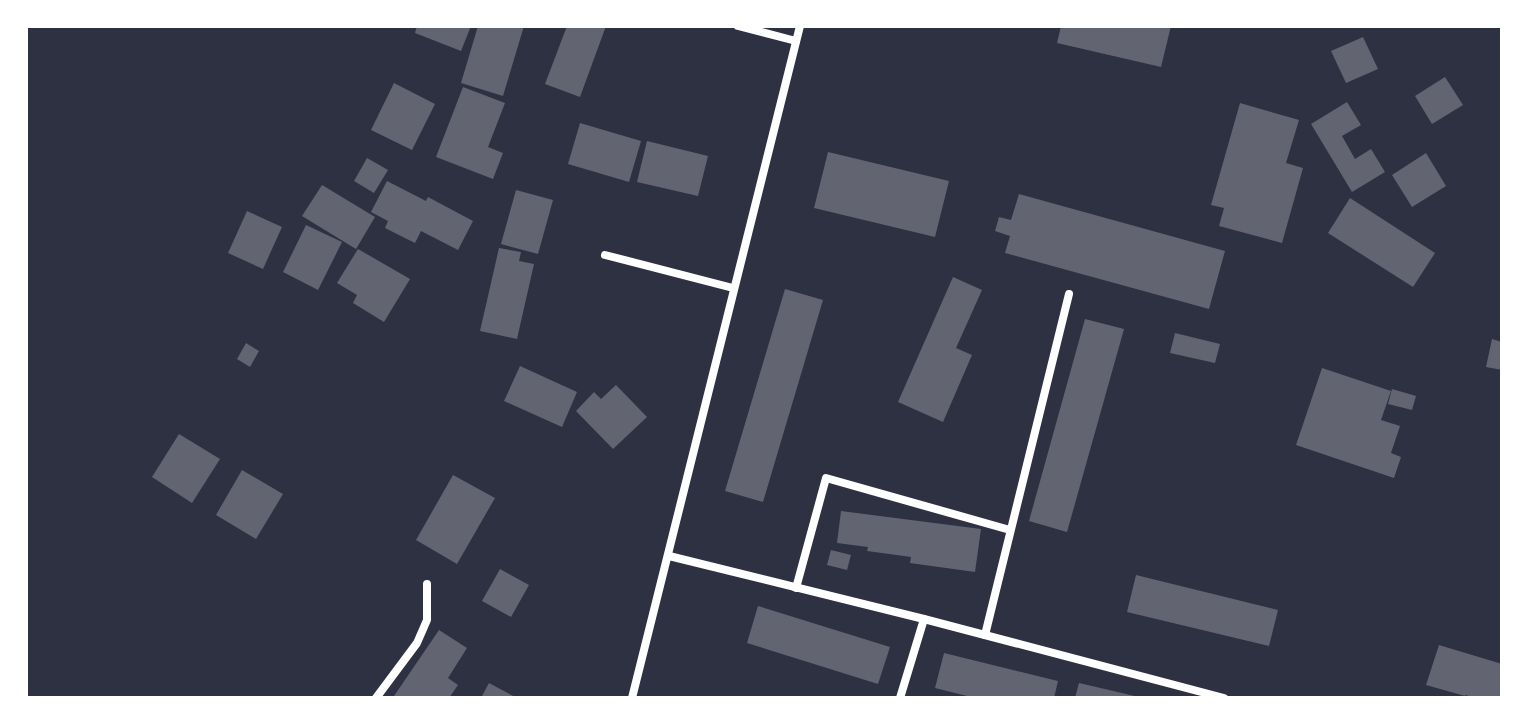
<svg xmlns="http://www.w3.org/2000/svg" width="1528" height="724" font-family="'Sofia Sans Condensed',sans-serif">
<rect width="100%" height="100%" fill="#2d3142"/>
<g fill="#626471">
<path d="M417,26h54l-10,25 -46,-18z"/>
<path d="M478,26h46l-21,70 -42,-13z"/>
<path d="M567,26h39l-26,71 -35,-13z"/>
<path d="M1061,26h110l-10,41 -104,-24z"/>
<path d="M1363,37l15,32 -32,14 -15,-32z"/>
<path d="M1445,77l18,28 -31,19 -17,-28z"/>
<path d="M394,83l41,21 -23,46 -41,-20z"/>
<path d="M463,87l42,16 -17,44 15,6 -10,26 -57,-22z"/>
<path d="M1347,102l14,23 -19,11 13,23 16,-10 14,23 -33,20 -41,-68z"/>
<path d="M1240,103l59,17 -13,43 17,5 -21,75 -63,-17 5,-18 -13,-3z"/>
<path d="M580,123l61,18 -12,41 -61,-18z"/>
<path d="M647,141l61,15 -10,40 -61,-14z"/>
<path d="M828,152l121,29 -14,56 -121,-29z"/>
<path d="M1426,153l20,33 -34,21 -20,-32z"/>
<path d="M367,158l21,12 -14,23 -20,-12z"/>
<path d="M387,181l39,20 2,-4 45,24 -15,29 -37,-19 -6,12 -30,-15 3,-7 -17,-9z"/>
<path d="M322,185l53,32 -19,32 -54,-33z"/>
<path d="M516,190l37,10 -15,54 -37,-10z"/>
<path d="M1019,194l206,57 -16,58 -204,-56 5,-17 -15,-5 4,-14 12,3z"/>
<path d="M1350,198l85,55 -22,34 -85,-54z"/>
<path d="M247,211l35,16 -19,42 -35,-16z"/>
<path d="M306,225l36,17 -24,48 -35,-18z"/>
<path d="M499,248l22,4 -2,9 15,3 -17,75 -37,-8z"/>
<path d="M358,249l52,30 -26,43 -31,-19 4,-8 -20,-12z"/>
<path d="M953,277l29,13 -26,58 16,7 -29,67 -45,-20z"/>
<path d="M785,289l38,11 -60,202 -38,-11z"/>
<path d="M1085,319l39,10 -57,203 -38,-11z"/>
<path d="M1175,333l45,11 -5,19 -45,-10z"/>
<path d="M1492,339l10,3v28l-16,-3z"/>
<path d="M246,343l13,8 -9,16 -13,-8z"/>
<path d="M520,366l57,26 -15,35 -58,-26z"/>
<path d="M1322,368l69,23 -10,29 19,6 -9,27 10,4 -7,21 -98,-33z"/>
<path d="M616,385l31,32 -34,32 -37,-38 18,-19 7,7z"/>
<path d="M1392,389l24,7 -4,14 -24,-6z"/>
<path d="M179,434l41,25 -28,44 -40,-26z"/>
<path d="M242,470l41,24 -27,45 -40,-24z"/>
<path d="M453,475l42,23 -38,66 -41,-24z"/>
<path d="M841,511l140,18 -6,43 -65,-9 1,-6 -44,-6 1,-4 -31,-4z"/>
<path d="M831,550l20,5 -4,15 -20,-5z"/>
<path d="M500,569l29,16 -18,32 -29,-16z"/>
<path d="M1136,575l142,35 -9,36 -142,-34z"/>
<path d="M758,606l132,41 -12,37 -131,-41z"/>
<path d="M439,630l28,18 -19,30 10,7 -9,13h-52l-3,-2z"/>
<path d="M1439,645l63,19v34h-25l-12,-3v1l-39,-11z"/>
<path d="M944,653l114,28 -4,17h-79l-40,-10z"/>
<path d="M489,683l28,15h-36z"/>
<path d="M1079,683l60,14v1h-64z"/>
</g>
<g fill="none" stroke-linecap="round" stroke-linejoin="round">
<g stroke="#fff" stroke-width="8">
<path d="M738,26l58,15"/>
<path d="M605,255l128,33"/>
<path d="M669,556l255,63 300,79"/>
<path d="M796,588l30,-110 184,52"/>
<path d="M985,635l84,-341"/>
<path d="M376,698l41,-55 10,-23v-36"/>
<path d="M632,698l168,-672"/>
<path d="M900,698l24,-79"/>
</g>
</g>
<rect width="1528" height="724" fill="none" stroke="#ffffff" stroke-width="56"/>
</svg>
